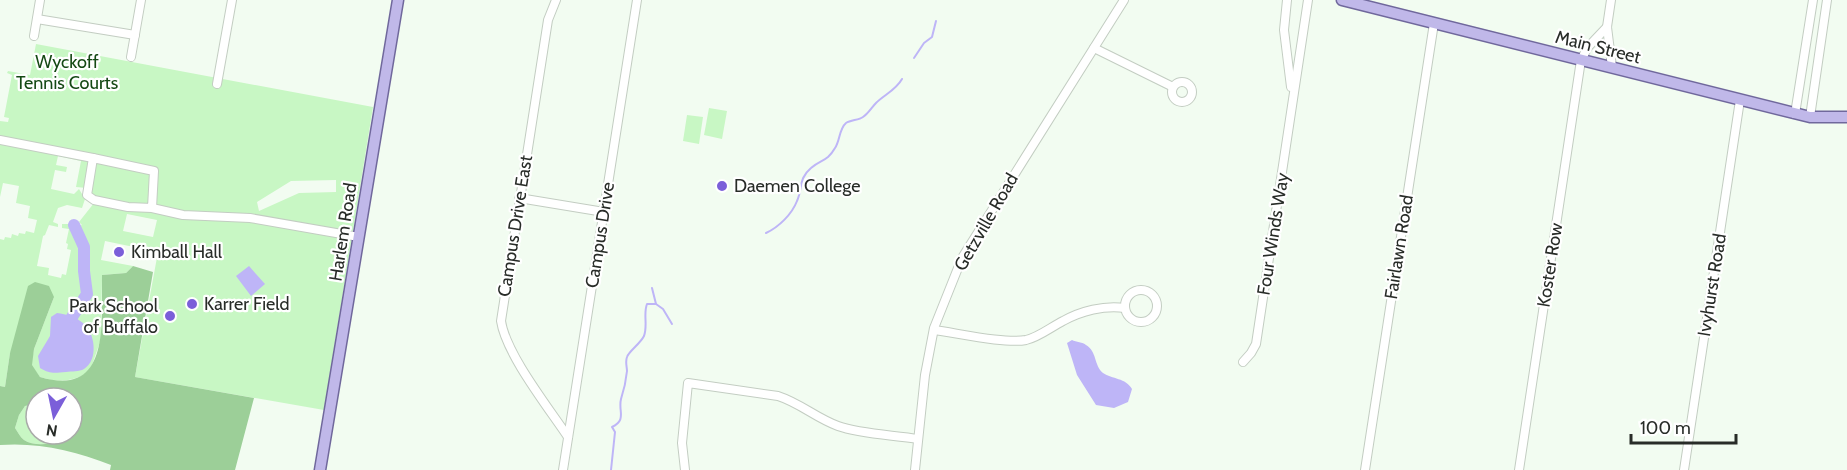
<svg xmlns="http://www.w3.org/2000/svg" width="1847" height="470" font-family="Cabin,sans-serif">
<rect width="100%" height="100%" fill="#f2fcf1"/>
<g fill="#c8f7c4" fill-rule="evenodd">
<path d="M36,44l337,63 -49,303 -189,-33 23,-125 -53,-11 -4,19 32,6 -7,7 -24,2 -1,64 -11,32c-16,11 -32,12 -50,6l-9,-12 3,-16 20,-52 -44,56 -5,34 -5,-1v-147l4,1 1,-3 6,1 1,-4 6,2 1,-3 6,1 1,-3 8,2 3,-13 -9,-2 2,-12 -14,-3 3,-17 -16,-3 -3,14v-76l8,1 1,-4 -5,-1 8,-42 -5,-2 1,-2 22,4zM58,156l23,5 -5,26 11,1 7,15 -15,19 3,3 -4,1 -2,-2h-14v4l7,1 -3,14 2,1 -1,5 4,1 -5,25 -4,-1 -1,4 -13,-3 1,-7 -12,-2 6,-30 2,-1 4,-10 9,2v-3l-5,-2 5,-14 9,-3 15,3 3,-9 -6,-10 -5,5 -23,-5 4,-19 11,2 1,-5 -11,-2zM291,181l45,-1v12l-37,1 -40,18 -2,-9zM127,214l30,6 -4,17 -30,-6z"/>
<path d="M709,108l18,3 -5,28 -18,-4z"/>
<path d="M687,115l16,2 -4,27 -16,-3z"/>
<path d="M36,404v30h25l-3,7c-9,4 -25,5 -34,-1 -4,-3 -6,-8 -9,-12l4,-13 6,-9z"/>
</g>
<path fill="#9ccf98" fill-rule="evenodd" d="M133,266l20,6 -18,105 119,21 -19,72h-125l1,-5c-35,-14 -73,-23 -111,-20v-59l5,1 5,-34 18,-67 7,-4 14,4 5,11 -20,52 -2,16 8,12c72,22 61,-57 62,-102l24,-2zM36,398h36v36h-11l-3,7c-9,4 -25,5 -34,-1 -4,-3 -6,-8 -9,-12l4,-13 6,-9 11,-2z"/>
<g fill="#beb5f7">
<path d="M249,266l16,18 -14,12 -15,-20z"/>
<path d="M57,313c9,1 19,4 26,10 12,9 16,37 1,46 -5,3 -12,2 -18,3 -12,1 -16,2 -26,-4l-2,-12 12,-20 1,-19z"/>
<path d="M1072,340c4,2 11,2 14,5 11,6 8,21 17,28 9,6 23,5 29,16l-4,13 -14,6 -18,-3 -19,-30 -10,-32z"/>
</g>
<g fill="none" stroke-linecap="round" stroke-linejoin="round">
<g stroke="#beb5f7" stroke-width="2">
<path d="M914,58l10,-15 8,-6 4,-16"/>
<path d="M766,233c13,-6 26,-19 31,-32 6,-13 1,-22 14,-33 10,-9 16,-6 24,-20 5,-7 4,-19 11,-25 5,-3 13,-3 17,-6 5,-3 9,-10 13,-14 8,-8 20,-13 26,-24"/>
<path d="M656,304l7,5 9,15"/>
<path d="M611,470l4,-38 -3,-5c15,-7 6,-16 9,-28 3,-9 5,-18 6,-28 0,-4 -2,-9 0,-14 2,-6 13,-13 17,-21 4,-11 -1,-22 3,-32h9l-4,-16"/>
</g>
<path stroke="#beb5f7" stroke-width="12" d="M72,317l15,-23 -3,-23v-24l-10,-22"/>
<defs>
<g id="minor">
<path d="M556,0l-8,20 -47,301c5,33 47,86 67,116"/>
<path d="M1287,0l-3,30 7,57"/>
<path d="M1611,0l-4,27 5,40"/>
<path d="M37,19l98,16"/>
<path d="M34,36l6,-36"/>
<path d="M1094,48l79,39"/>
<path d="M131,57l10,-57"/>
<circle cx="1182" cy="92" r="10"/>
<path d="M217,84l15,-84"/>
<path d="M1795,114l18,-114"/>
<path d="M1810,117l17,-117"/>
<path d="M0,140l93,18"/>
<path d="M519,198l85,14"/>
<path d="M152,208l2,-37 -61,-13 -6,37 7,5 34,7 24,1 31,7 67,3 109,19"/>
<circle cx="1141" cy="306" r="16"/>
<path d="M934,330c23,3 71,14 92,10 13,-3 25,-13 37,-19 18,-10 41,-16 62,-13"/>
<path d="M1243,362l8,-9 5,-9 52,-344"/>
<path d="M563,470l74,-470"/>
<path d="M685,470l-3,-27 6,-60 90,13c22,7 38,22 60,30 22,8 56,9 80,13"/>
<path d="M915,470l10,-95 9,-47 28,-70 162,-258"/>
<path d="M1365,470l69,-447"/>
<path d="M1519,470l62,-410 7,-13 19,-20"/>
<path d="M1684,470l56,-370"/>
</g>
<g id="major">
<path d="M1342,0l468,117h37"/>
<path d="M320,470l78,-470"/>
</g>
</defs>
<use href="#minor" stroke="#c3cdc2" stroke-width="10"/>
<use href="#major" stroke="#70689c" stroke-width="13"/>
<use href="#minor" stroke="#fff" stroke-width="8"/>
<use href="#major" stroke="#c0b8e9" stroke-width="10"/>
</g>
<g fill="#7b5fd9" stroke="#fff" stroke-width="2">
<circle cx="722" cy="186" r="6"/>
<circle cx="119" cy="252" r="6"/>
<circle cx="192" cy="304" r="6"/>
<circle cx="170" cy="316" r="6"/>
</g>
<g text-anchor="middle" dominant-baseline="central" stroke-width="4.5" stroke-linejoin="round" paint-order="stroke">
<g font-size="18" fill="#282c28" stroke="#fff">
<text transform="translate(1598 47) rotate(14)">Main Street</text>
<text transform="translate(986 222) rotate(-60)">Getzville Road</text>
<text transform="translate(515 226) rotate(-81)">Campus Drive East</text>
<text transform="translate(343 232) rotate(-81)">Harlem Road</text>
<text transform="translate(1273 234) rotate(-81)">Four Winds Way</text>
<text transform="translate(600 235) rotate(-81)">Campus Drive</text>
<text transform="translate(1399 247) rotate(-81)">Fairlawn Road</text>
<text transform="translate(1550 265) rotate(-81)">Koster Row</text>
<text transform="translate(1712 285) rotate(-81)">Ivyhurst Road</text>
</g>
<g font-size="18" fill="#154914" stroke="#fff">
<text x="67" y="62">Wyckoff<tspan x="67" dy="21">Tennis Courts</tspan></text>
</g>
<g font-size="18" fill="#282c28" stroke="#fff" text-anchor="start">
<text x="734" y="186">Daemen College</text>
<text x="131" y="252">Kimball Hall</text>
<text x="204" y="304">Karrer Field</text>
<text x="158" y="306" text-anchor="end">Park School<tspan x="158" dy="21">of Buffalo</tspan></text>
</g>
</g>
<g transform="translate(54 416) rotate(189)"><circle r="28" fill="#ffffff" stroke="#a9aba9" stroke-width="1.5"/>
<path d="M0-4.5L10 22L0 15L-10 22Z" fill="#7b5fd9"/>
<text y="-9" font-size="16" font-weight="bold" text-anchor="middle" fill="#282c28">N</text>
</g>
<path d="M1631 434v9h105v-9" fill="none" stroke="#282c28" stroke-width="3"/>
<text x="1640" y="434" font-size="18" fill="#282c28" stroke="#ffffff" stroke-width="4.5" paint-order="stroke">100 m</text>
</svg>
